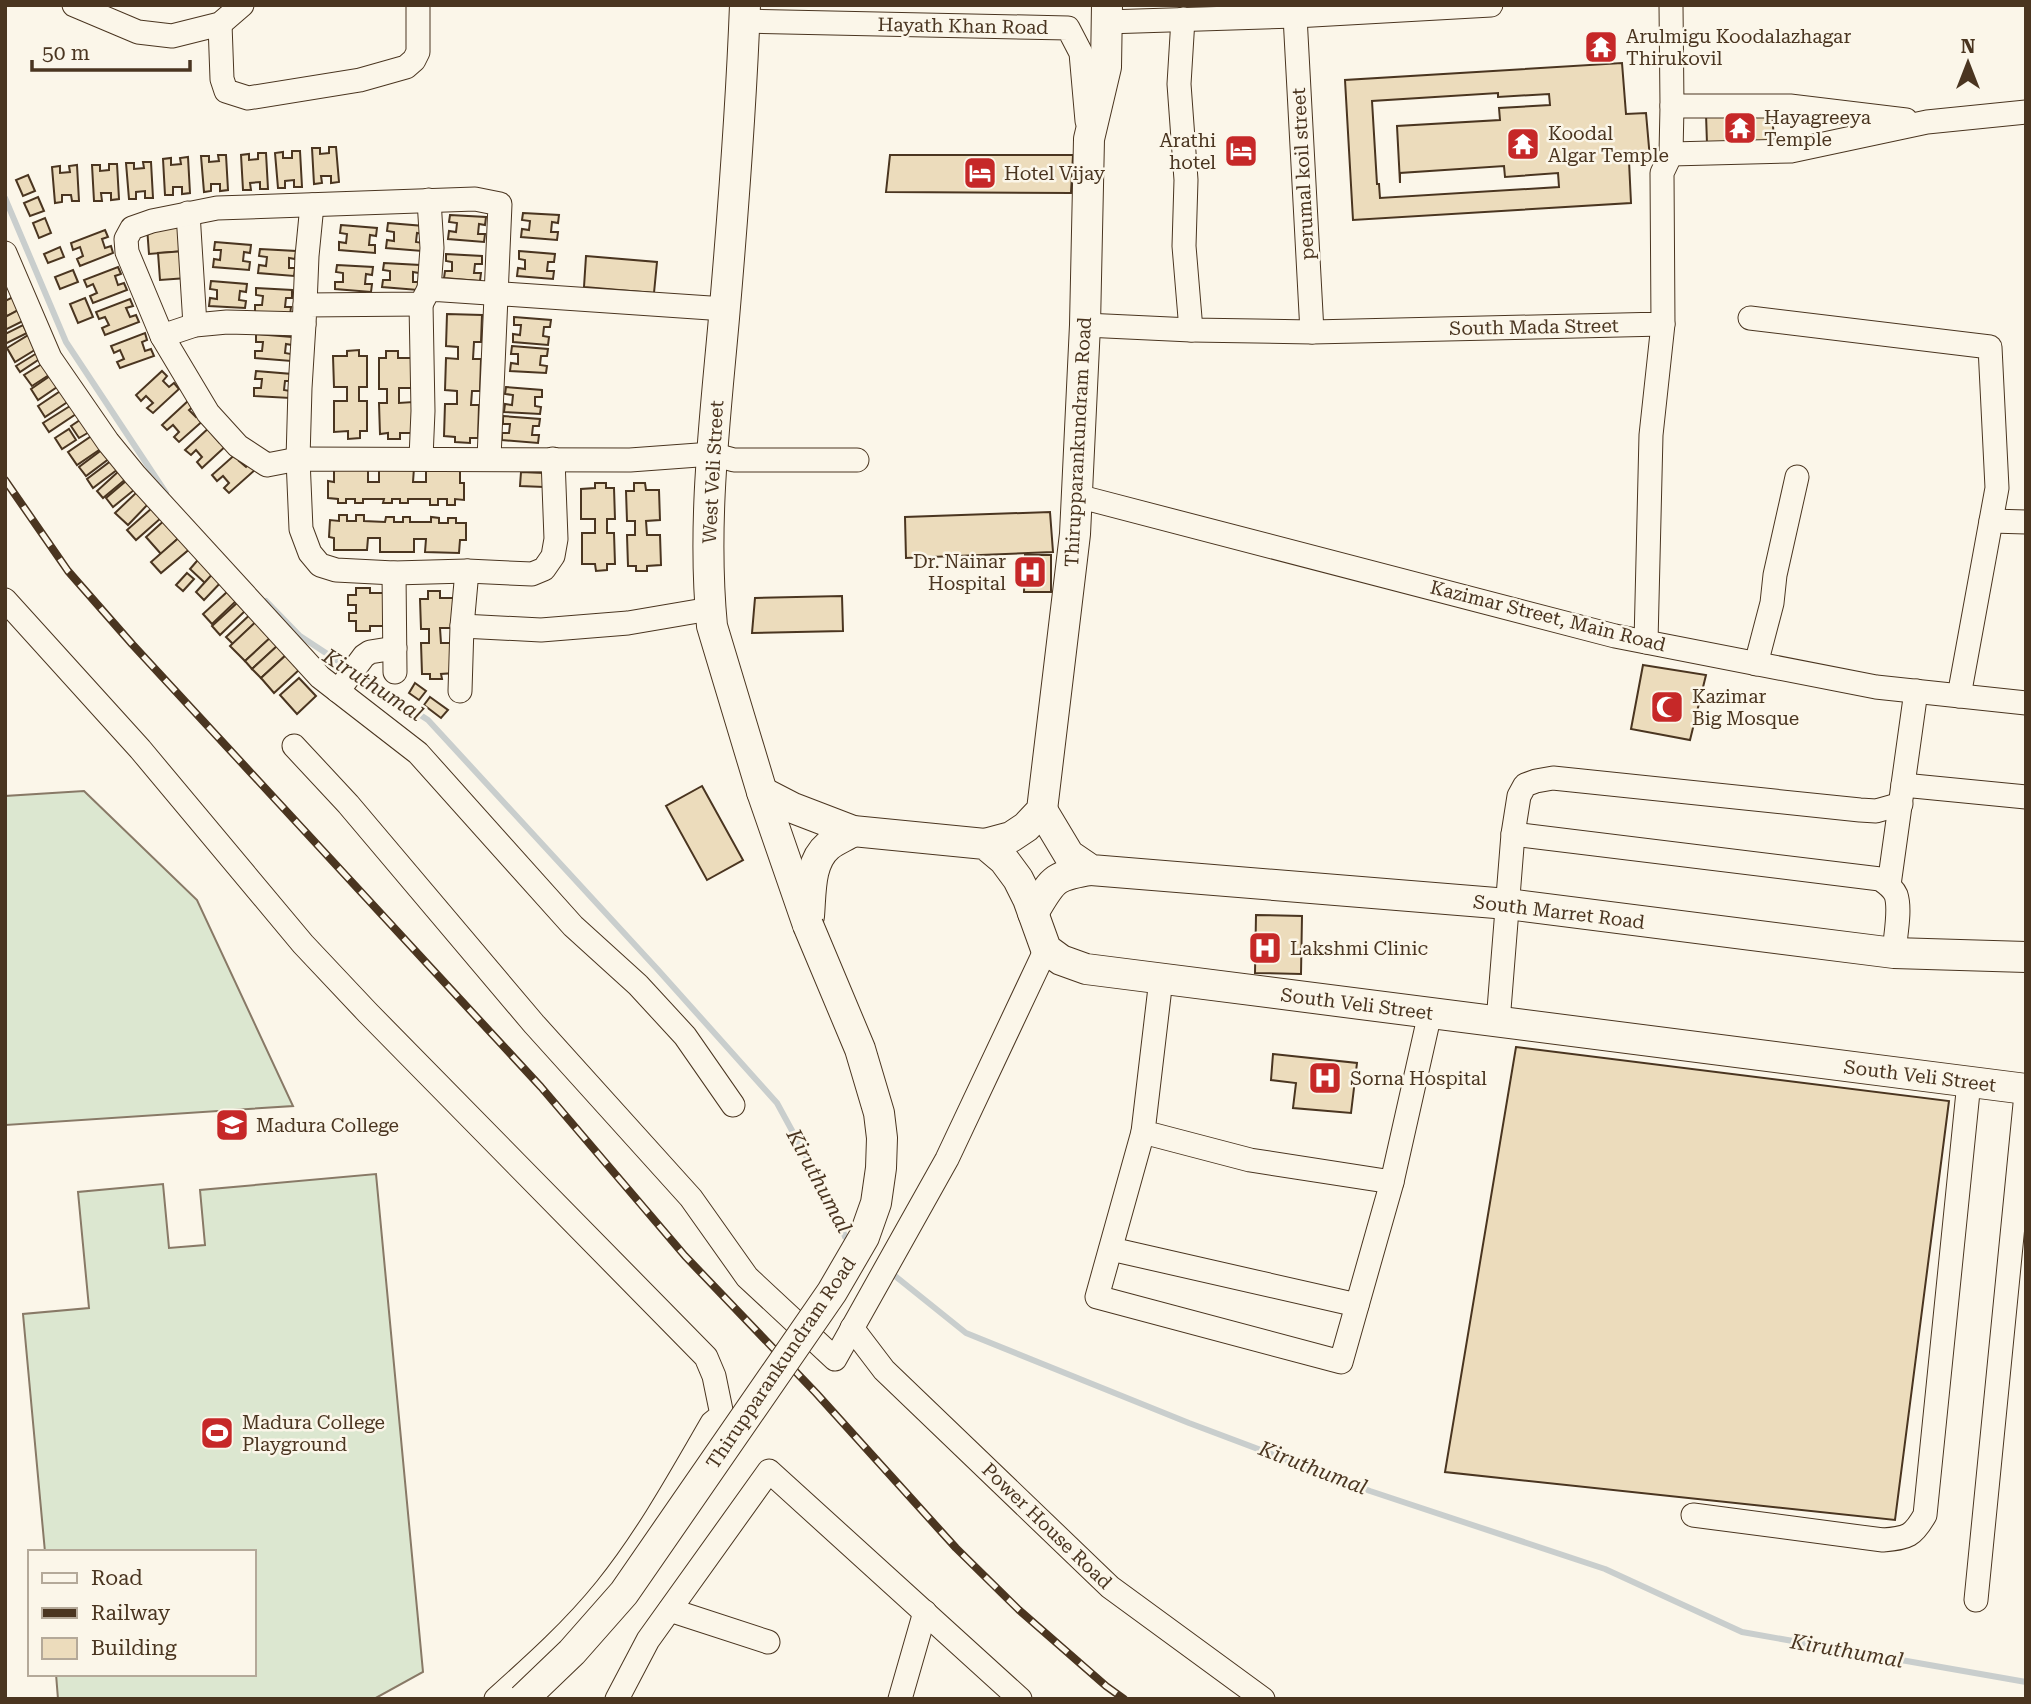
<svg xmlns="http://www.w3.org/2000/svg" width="2031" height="1704" font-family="'Roboto Serif',serif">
<rect width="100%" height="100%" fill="#fbf6e9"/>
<g fill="#dce7d0" stroke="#887966" stroke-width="2">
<path d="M84,791l113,109 96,206 -287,19 -1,-329z"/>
<path d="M376,1174l47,498 -49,27h-316l-2,-25h198v-122h-209l-22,-238 66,-6 -11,-116 85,-8 6,64 36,-3 -5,-55z"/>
</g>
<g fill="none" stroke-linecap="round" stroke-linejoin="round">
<g stroke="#c9cecd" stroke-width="6">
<path d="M5,198l61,144 100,151"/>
<path d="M266,601l34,35 128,84 231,251 118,132 61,112 7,22 6,5"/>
<path d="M890,1272l76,61 223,90 181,68 235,78 137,63 284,50"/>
</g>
</g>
<g fill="#ecdcbc" stroke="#4a3520" stroke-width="2" fill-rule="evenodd">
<path d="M1622,63l4,51 20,-1 4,46 -21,2 2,42 -278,17 -8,-140zM1498,93v4l51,-3 1,11 -51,3 1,12 -103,6 3,57v-10l104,-7 1,11 53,-4 1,14 -179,11 -1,-14h-2l-5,-83z"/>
<path d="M1772,111l2,30 -67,3 -1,-30z"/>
<path d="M329,147h7l3,35 -8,1v-7h-10l1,7 -8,1 -2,-36h8v6l9,-1z"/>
<path d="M292,151h8l2,36h-8v-7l-9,1v7h-7l-3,-35 8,-1v6h9z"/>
<path d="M258,153h8l2,36h-8v-7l-10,1 1,7h-8l-2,-35 8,-1v6l9,-1z"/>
<path d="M218,155h8l2,35 -8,1v-7h-9v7l-7,1 -3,-36h8v6l10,-1z"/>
<path d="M890,155h183l-2,38 -185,-1z"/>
<path d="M188,157l2,36 -8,1v-7h-9v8h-8l-2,-36 8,-1v7l10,-1 -1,-6z"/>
<path d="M143,162h8l2,36h-8v-7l-9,1v7h-7l-3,-36h8v6l10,-1z"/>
<path d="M109,164h8l2,35 -8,1v-7h-10l1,8h-8l-2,-36h8v6l9,-1z"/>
<path d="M77,165l2,36h-7l-1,-6h-9v7l-7,1 -3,-36 8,-1v7l10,-1 -1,-6z"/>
<path d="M28,175l7,16 -12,5 -7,-16z"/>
<path d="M38,197l6,14 -14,5 -6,-13z"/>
<path d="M523,213l36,2 -1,8 -6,-1 -1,10h7l-1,8 -36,-3 1,-8 7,1 1,-9 -8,-1z"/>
<path d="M450,215l36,2 -1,8 -6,-1 -1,10h7l-1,8 -36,-3 1,-8 7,1 1,-9 -8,-1z"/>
<path d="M45,218l6,15 -12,5 -6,-15z"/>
<path d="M388,223l36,3 -1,8 -6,-1 -1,9 7,1 -1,8 -36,-3 1,-8 7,1v-9l-7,-1z"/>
<path d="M183,225l2,26 -36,3 -2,-27z"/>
<path d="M341,225l36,3 -1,8 -6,-1 -1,10h6v8l-36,-3v-8l7,1 1,-9 -7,-1z"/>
<path d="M105,230l3,7 -6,2 3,9 6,-2 2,7 -33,13 -3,-7 6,-3 -3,-9 -7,3 -2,-7z"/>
<path d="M215,242l36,3 -1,8 -6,-1 -1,9 7,1 -1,8 -36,-3 1,-8 6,1 1,-10h-7z"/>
<path d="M60,247l4,10 -16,6 -4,-9z"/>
<path d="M260,249l36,2 -1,8 -6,-1v10h6l-1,8 -36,-3 1,-8 7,1 1,-9 -8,-1z"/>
<path d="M185,251l2,27 -27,2 -2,-27z"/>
<path d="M519,251l36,3 -1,8h-6l-1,9h7l-1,8 -36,-3 1,-8 7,1v-9l-6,-1z"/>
<path d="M446,254l36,2v8h-7l-1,9h7l-1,8 -36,-3 1,-7h7v-9l-6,-1z"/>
<path d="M586,256l71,6 -3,31 -70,-6z"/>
<path d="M384,263l36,2 -1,8 -6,-1v10h6l-1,8 -36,-3 1,-7h7v-9l-7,-1z"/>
<path d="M337,265l36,2 -1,8 -6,-1 -1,10h7l-1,8 -36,-3v-7h8v-9l-7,-1z"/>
<path d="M118,267l3,7 -6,2 3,9 6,-2 3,7 -34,13 -3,-7 7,-3 -4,-9 -6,3 -3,-7z"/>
<path d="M73,270l5,12 -18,7 -5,-12z"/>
<path d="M211,281l36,3 -1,8 -6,-1 -1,9 7,1 -1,7 -36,-2 1,-8 7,1v-9l-7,-1z"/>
<path d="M256,288l36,2v8h-6l-1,9h6l-1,8 -35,-3v-7h7l1,-9 -7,-1z"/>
<path d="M13,297l7,13 -15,7v-16z"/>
<path d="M85,298l8,19 -15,6 -8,-19z"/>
<path d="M130,299l3,7 -7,2 4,9 6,-2 3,7 -34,13 -3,-7 7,-3 -4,-8 -6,2 -3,-7z"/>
<path d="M20,309l5,11 -20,10v-13z"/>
<path d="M447,314l35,1 -1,27h-7l-1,17h8l-1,32h-8l-1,14h8l-1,33h-8v5l-15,-1v-5l-11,-1 1,-32h12v-13l-12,-1 1,-32 12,1v-12l-12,-1z"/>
<path d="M514,317l37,3 -1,7h-6l-1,9 6,1 -1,8 -35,-3v-8l7,1 1,-10h-7z"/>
<path d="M23,325l4,8 -22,11v-10z"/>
<path d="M145,333l2,7 -5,2 3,9 6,-2 3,7 -34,12 -3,-6 7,-3 -4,-9 -6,3 -3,-7z"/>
<path d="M30,334l8,14 -23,14 -8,-14z"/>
<path d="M256,334l36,3v8l-6,-1 -1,9 6,1v7l-36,-3v-7h7l1,-9h-7z"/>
<path d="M512,346l36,3 -1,7h-6l-1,9 7,1 -1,7 -36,-2 1,-8 7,1v-10h-7z"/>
<path d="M359,350v6h8v31h-8v14h8v30h-7v7l-12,1v-8l-14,1v-31h13v-14h-13l-1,-31h14v-5z"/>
<path d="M386,351h12v7h13l1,30h-13v15l14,-1 1,31h-14v6h-12v-6l-8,1 -1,-31h8v-14h-8v-31h7z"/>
<path d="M37,353l4,5 -21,14 -4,-6z"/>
<path d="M45,362l7,11 -20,13 -8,-11z"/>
<path d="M162,371l5,5 -4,5 6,6 5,-4 5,6 -26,24 -6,-5 6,-5 -7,-7 -5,5 -5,-6z"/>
<path d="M256,371l36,3 -1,7h-6l-1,9 6,1v7l-36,-2v-8h7l1,-9h-7z"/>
<path d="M53,374l7,11 -22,15 -7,-11z"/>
<path d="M506,387l36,3v7h-7v9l6,1 -1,7 -36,-2 1,-8 7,1 1,-10 -8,-1z"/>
<path d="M65,388l7,11 -27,18 -7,-11z"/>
<path d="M189,400l5,6 -5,4 7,7 4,-4 6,5 -27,24 -5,-5 5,-5 -6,-7 -6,5 -5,-5z"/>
<path d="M70,406l6,8 -27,18 -6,-9z"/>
<path d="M503,416l37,3 -1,7h-6l-1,9h7l-1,8 -36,-3v-7h7l1,-9h-7z"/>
<path d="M83,418l8,13 -12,7 -8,-12z"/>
<path d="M212,425l5,6 -4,4 6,7 5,-4 5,5 -27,25 -5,-6 5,-5 -6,-7 -5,5 -6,-5z"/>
<path d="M69,429l7,11 -14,9 -7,-11z"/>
<path d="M93,435l9,13 -25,17 -9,-13z"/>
<path d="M103,449l7,9 -24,18 -7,-9z"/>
<path d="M239,451l5,5 -5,5 7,6 4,-4 6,6 -27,24 -5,-5 5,-5 -6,-7 -6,5 -5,-6z"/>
<path d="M116,457l6,9 -29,22 -6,-9z"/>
<path d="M334,468h34v14h11v-14h35l-1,14h13v-12h34v13h4v17l-9,-1v6h-8v-6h-9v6h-8v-6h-22v4h-8v-4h-8v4h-9l1,-4h-21v4h-8v-4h-9v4h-8v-4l-10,-1v-17l6,1z"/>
<path d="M120,470l7,8 -24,20 -6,-7z"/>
<path d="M521,472l23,1v14l-24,-1z"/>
<path d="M126,481l8,9 -21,17 -7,-9z"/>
<path d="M595,483h11v5h8l1,31h-8v14h7l1,31h-8v6l-11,1 -1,-7h-13v-31h13v-14h-14v-30l14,-1z"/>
<path d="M634,483h11l1,7h13l1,30 -14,1 1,14h13l1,30 -14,1v5h-11v-5h-8l-1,-31h8v-14h-8l-1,-30h8z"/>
<path d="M139,490l12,11 -23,24 -13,-12z"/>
<path d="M152,508l9,10 -25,22 -9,-10z"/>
<path d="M1050,512l3,40 -147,6 -1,-41z"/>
<path d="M339,515h8v6h9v-6h8v6l21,1 1,-5h8v5h9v-5h7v5h21v-5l8,1v5h9v-5h8v5h10v17h-6l-1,13 -34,-1 1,-13h-12v13h-34v-14h-12l-1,12h-33v-12l-5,-1 1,-17 9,1z"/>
<path d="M167,518l15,17 -21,19 -15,-17z"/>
<path d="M182,535l10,12 -31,26 -10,-11z"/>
<path d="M203,554l15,14 -13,15 -15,-14z"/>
<path d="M1025,555h26v37h-27z"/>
<path d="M216,570l9,8 -21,22 -8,-8z"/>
<path d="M187,573l7,6 -11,12 -7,-6z"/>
<path d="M356,588h14v5h14v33h-14v5h-14v-10h-7v-8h7v-8h-8v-10h8z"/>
<path d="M428,591h12v7h13l1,30h-14l1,15h14v30l-14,1 1,5h-12v-5h-8l-1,-31h8v-14h-8l-1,-30h8z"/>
<path d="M227,592l9,9 -24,23 -9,-10z"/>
<path d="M842,596l1,35 -91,2 3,-35z"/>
<path d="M237,603l8,8 -25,24 -8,-9z"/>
<path d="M255,610l6,7 -28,27 -7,-7z"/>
<path d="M261,617l15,16 -31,28 -15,-15z"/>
<path d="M273,635l8,8 -29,26 -7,-8z"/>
<path d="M278,645l9,9 -26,24 -9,-9z"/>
<path d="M286,655l14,14 -26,24 -13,-15z"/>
<path d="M1643,665l63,10 -16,65 -59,-11z"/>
<path d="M299,678l17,18 -19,18 -17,-19z"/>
<path d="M415,683l11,8 -7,9 -10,-7z"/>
<path d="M430,697l18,13 -7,8 -17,-13z"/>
<path d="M702,786l41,74 -36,20 -41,-74z"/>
<path d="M1256,915l46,1 -1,58 -46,-1z"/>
<path d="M1516,1047l433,54 -54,419 -450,-48z"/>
<path d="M1273,1054l84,9 -6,50 -58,-5 3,-25 -25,-3z"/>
</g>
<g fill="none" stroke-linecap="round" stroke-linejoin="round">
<defs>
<g id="minor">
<path d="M74,5l64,27 34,4 48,-12 22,-19"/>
<path d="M1295,16l17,316"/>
<path d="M1183,19l-4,65 7,96 -2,66 7,84"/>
<path d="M744,21l324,7 13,25 6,68"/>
<path d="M1106,22l189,-6 196,-11"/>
<path d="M220,24l2,55 4,12 22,7 112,-18 46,-13 8,-7 4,-8v-47"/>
<path d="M1672,106h118l116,14"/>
<path d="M1671,154l120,-3 136,-29 99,-10"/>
<path d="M188,213l7,112"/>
<path d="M5,253l45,105 58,84 27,33 185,202 98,76 155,173 65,59 47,51 48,69"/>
<path d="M429,289l3,-41 -3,-48"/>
<path d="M421,304l2,107 -2,47"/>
<path d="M305,305l2,-49 5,-51"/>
<path d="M1750,318l240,29 7,141 -38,208"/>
<path d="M304,324l-4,64 -2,71 3,70 9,24 10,12 16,5 58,3 73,-2 65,3 12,-5 9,-13 3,-17 -3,-80"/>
<path d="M1085,325l106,5 121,2 351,-8 -1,-151 9,-19 1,-48 -1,-101"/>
<path d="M162,336l33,-11 32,-3 77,2 1,-19 116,-1 8,-15 296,20"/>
<path d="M489,458l11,-254 -25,-5 -258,9 -65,13 -20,7 -6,11 1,13 35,84 46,77 30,33 29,19 31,-6 332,1 82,-6 22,6h123"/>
<path d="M1077,496l538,140 261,51 150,16"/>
<path d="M1991,521l35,1"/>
<path d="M394,573l1,99"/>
<path d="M5,600l135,149 163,195 65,69 338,344 8,19 8,39 -10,8c-33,57 -65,115 -106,166 -33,41 -71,75 -110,110"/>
<path d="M462,626l79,4 87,-7 82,-14"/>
<path d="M1646,642l5,-207 12,-111"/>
<path d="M1756,664l16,-61 3,-28 22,-98"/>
<path d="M338,691l26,-35 6,-4 25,-4"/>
<path d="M460,691l2,-65 5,-55"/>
<path d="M294,746l54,58 186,220 157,174 56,79 88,82 112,-200 99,-210"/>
<path d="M1903,785l123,12"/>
<path d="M1513,834l367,45c6,4 13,9 16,16 5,15 -1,42 -2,58"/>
<path d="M1889,885l27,-194"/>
<path d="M1161,979l-18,153 107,28 142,22 38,-169"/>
<path d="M1498,1022l15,-188 6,-38 6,-11 11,-4 17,-3 307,32 16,1 25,-7"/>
<path d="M1143,1132l-46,165 244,65 51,-180"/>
<path d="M1111,1249l246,56"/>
<path d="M852,1328l32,42 226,217 153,112"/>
<path d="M1693,1515l190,25c25,-2 30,-4 42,-25l44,-433"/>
<path d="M1976,1600l50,-506"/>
<path d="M670,1610l98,32"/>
<path d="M617,1699l31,-59 121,-169 251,228"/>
<path d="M900,1699l25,-87"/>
</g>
<g id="major">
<path d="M745,5c-4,105 -12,209 -21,313 -9,102 -22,205 -12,308l50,166 46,133"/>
<path d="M762,792l31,16 60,23 132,13 19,16 14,19 10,20 18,50 15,11 25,9 940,120"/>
<path d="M1042,810l27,45 22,15 417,34 386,49 132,4"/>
<path d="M985,844l26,-7 15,-10 16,-17 33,-276 10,-209 4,-186 17,-72 1,-62"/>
<path d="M1033,913c20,-33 19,-37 58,-43"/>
<path d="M809,916c2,-23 0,-54 19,-70 7,-6 18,-10 25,-15"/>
</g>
</defs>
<use href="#minor" stroke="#4a3520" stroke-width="25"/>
<use href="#major" stroke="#4a3520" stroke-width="32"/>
<use href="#minor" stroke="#fbf6e9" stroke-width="23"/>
<use href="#major" stroke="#fbf6e9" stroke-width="30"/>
<defs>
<path id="rail" d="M5,480l63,91 64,73 409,443 144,169 131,137 140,155 63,62 87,76 18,13"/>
</defs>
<use href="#rail" stroke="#4a3520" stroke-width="8"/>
<use href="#rail" stroke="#fbf6e9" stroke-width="5" stroke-dasharray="16" stroke-linecap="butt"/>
<defs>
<path id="major-bridge" d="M523,1699l49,-47 52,-59 208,-301 32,-55 12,-34 5,-35 1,-30 -3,-25 -19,-64 -52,-124"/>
</defs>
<use href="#major-bridge" stroke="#4a3520" stroke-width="32" stroke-linecap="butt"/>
<use href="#major-bridge" stroke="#fbf6e9" stroke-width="30"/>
</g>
<defs>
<symbol id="temple-square" viewBox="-11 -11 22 22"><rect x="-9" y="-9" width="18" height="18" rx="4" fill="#c62828" stroke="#fbf6e9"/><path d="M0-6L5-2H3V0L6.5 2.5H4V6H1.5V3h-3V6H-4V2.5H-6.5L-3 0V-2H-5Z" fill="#fff"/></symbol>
<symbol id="hotel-square" viewBox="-11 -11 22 22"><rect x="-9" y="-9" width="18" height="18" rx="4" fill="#c62828" stroke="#fbf6e9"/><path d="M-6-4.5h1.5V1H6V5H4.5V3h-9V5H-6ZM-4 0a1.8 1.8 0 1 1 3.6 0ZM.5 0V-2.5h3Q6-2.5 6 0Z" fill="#fff"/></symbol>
<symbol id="hospital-square" viewBox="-11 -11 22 22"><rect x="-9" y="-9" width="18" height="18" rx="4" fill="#c62828" stroke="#fbf6e9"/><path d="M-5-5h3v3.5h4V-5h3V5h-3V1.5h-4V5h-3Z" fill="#fff"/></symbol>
<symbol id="mosque-square" viewBox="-11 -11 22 22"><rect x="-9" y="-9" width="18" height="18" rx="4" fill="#c62828" stroke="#fbf6e9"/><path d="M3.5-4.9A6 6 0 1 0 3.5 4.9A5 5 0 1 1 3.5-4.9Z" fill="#fff"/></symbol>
<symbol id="university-square" viewBox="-11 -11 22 22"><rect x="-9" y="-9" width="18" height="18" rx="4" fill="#c62828" stroke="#fbf6e9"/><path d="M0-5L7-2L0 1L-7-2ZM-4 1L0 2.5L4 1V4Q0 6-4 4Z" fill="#fff"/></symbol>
<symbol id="stadium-square" viewBox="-11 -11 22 22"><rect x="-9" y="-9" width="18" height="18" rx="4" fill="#c62828" stroke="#fbf6e9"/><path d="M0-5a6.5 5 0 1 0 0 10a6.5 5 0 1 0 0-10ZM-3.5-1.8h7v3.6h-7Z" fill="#fff"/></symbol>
</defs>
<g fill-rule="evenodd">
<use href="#temple-square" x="1582" y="28" width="38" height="38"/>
<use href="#temple-square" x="1721" y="109" width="38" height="38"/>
<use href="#temple-square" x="1504" y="125" width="38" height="38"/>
<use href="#hotel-square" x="1222" y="132" width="38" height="38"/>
<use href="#hotel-square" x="961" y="154" width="38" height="38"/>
<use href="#hospital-square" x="1011" y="553" width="38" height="38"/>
<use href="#mosque-square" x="1648" y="688" width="38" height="38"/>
<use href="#hospital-square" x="1246" y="929" width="38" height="38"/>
<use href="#hospital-square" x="1306" y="1059" width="38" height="38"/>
<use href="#university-square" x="213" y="1106" width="38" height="38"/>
<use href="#stadium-square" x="198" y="1414" width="38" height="38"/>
</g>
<g text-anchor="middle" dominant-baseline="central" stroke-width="5" stroke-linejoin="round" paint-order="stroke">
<g font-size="19" fill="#4a3520" stroke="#fbf6e9">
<text transform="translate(963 26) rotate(1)">Hayath Khan Road</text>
<text transform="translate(1303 174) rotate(-93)">perumal koil street</text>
<text transform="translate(1534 327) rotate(-1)">South Mada Street</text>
<text transform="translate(1078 442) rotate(-87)">Thirupparankundram Road</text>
<text transform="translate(713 472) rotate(-87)">West Veli Street</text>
<text transform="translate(1548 616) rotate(14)">Kazimar Street, Main Road</text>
<text transform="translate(1559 912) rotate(7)">South Marret Road</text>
<text transform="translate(1357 1004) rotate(7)">South Veli Street</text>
<text transform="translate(1920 1076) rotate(7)">South Veli Street</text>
<text transform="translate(781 1363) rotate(-56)">Thirupparankundram Road</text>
<text transform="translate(1047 1526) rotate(44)">Power House Road</text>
</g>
<g font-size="19" fill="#4a3520" stroke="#fbf6e9" text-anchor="start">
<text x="1626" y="36">Arulmigu Koodalazhagar<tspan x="1626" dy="22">Thirukovil</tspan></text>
<text x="1764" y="117">Hayagreeya<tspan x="1764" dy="22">Temple</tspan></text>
<text x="1548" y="133">Koodal<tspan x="1548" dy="22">Algar Temple</tspan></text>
<text x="1216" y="140" text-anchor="end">Arathi<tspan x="1216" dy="22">hotel</tspan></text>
<text x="1004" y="173">Hotel Vijay</text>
<text x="1006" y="561" text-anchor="end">Dr. Nainar<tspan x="1006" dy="22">Hospital</tspan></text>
<text x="1692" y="696">Kazimar<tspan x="1692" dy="22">Big Mosque</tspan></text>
<text x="1290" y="948">Lakshmi Clinic</text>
<text x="1350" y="1078">Sorna Hospital</text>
<text x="256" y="1125">Madura College</text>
<text x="242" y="1422">Madura College<tspan x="242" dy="22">Playground</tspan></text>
</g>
<g font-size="21" font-style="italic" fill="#4a3520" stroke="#fbf6e9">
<text transform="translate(373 685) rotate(33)">Kiruthumal</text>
<text transform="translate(819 1181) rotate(62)">Kiruthumal</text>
<text transform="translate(1313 1468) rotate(21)">Kiruthumal</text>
<text transform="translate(1847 1651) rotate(10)">Kiruthumal</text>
</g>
</g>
<rect width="2031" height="1704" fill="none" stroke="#4a3520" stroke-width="14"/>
<rect x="28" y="1550" width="228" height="126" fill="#fbf6e9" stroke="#b4a999" stroke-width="2"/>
<rect x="42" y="1573" width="35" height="10" fill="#fbf6e9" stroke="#b4a999" stroke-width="2"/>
<text x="91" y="1585" font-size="21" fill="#4a3520">Road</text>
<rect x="42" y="1608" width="35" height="10" fill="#4a3520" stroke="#b4a999" stroke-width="2"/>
<text x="91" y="1620" font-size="21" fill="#4a3520">Railway</text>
<rect x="42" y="1638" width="35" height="21" fill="#ecdcbc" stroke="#b4a999" stroke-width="2"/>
<text x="91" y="1655" font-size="21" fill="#4a3520">Building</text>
<g transform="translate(1968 63)" stroke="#fbf6e9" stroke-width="5" paint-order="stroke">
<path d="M0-5L12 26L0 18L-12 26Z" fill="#4a3520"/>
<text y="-10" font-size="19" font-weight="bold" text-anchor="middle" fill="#4a3520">N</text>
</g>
<path d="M32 60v10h158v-10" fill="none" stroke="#4a3520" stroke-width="3.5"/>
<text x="42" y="60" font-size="21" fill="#4a3520" stroke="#fbf6e9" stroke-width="5" paint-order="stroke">50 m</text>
</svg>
